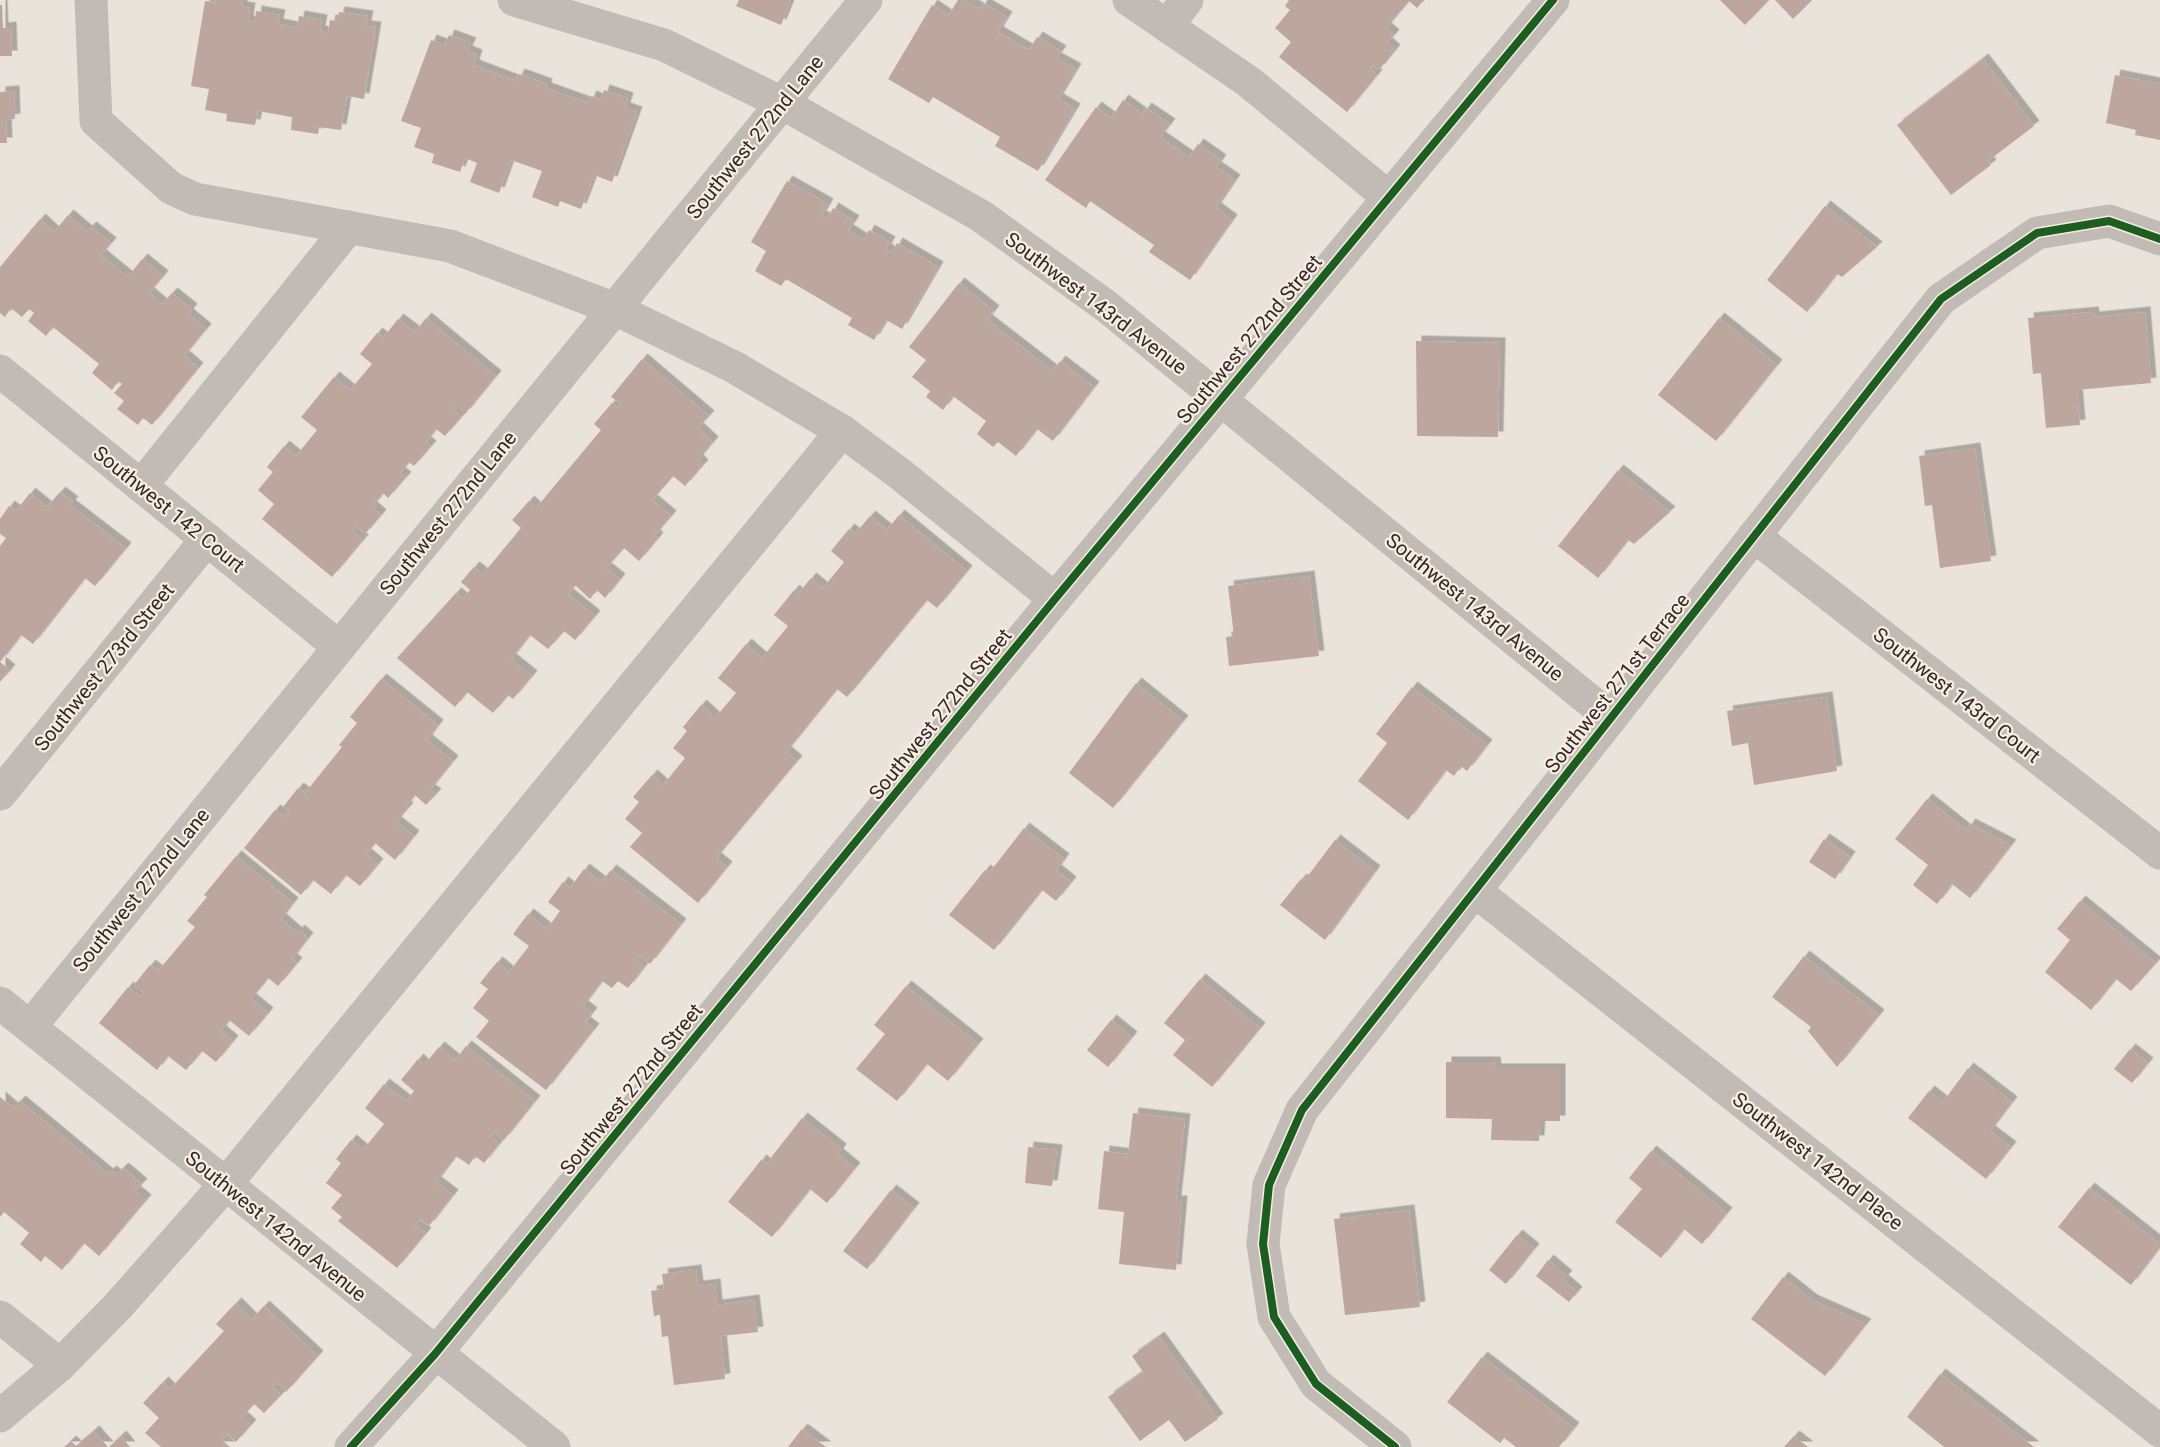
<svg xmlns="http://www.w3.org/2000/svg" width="2160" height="1447" font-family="Roboto,sans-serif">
<defs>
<filter id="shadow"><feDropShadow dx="5.5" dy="-5.5" stdDeviation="0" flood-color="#0004"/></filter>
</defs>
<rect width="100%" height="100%" fill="#eae3dc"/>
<g fill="#bda69e" filter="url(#shadow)">
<path d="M216,0h27l-1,7 8,1 -2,13 7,1 1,-11 24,4 -2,9 19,4 2,-12 23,4 -2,11 8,2 2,-13 7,1 2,-9 29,4 -2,10 10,1 -12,72 -17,-3 -6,34 -22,-3 -1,7 -27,-4 1,-13 -34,-6 -3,14 -29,-4 1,-7 -22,-4 4,-21 -18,-3 14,-85 10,1z"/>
<path d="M739,0h52l-10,25 -45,-19z"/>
<path d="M958,0h6l16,9 3,-6 24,14 -9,15 31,18 8,-13 24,14 -5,7 20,11 -18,30 17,10 -37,62 -43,-25 5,-9 -67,-40 -4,6 -41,-24 44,-74 16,11z"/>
<path d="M1289,0h135l-7,8 -8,-7 -23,27 8,7 -7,8 8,7 -16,20 -6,-5 -3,4 7,6 -30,37 -68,-55 12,-15 -16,-14 15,-18 -5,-4z"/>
<path d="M1720,0h49l-24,25z"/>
<path d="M1775,0h37l-19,19z"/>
<path d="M0,5h2l1,23 8,-1 1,29h-12z"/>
<path d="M449,35l22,8 -4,8 10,4 -3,10 42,16 3,-7 28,10 -1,4 42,15 3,-7 10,4 3,-10 24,8 -3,10 12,4 -25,70 -18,-7 -13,34 -21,-8 -2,6 -26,-10 10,-26 -31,-11 -12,33 -29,-11 7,-19 -12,-5 -5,14 -28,-9 2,-9 -20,-7 7,-19 -20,-7 30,-81 14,5z"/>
<path d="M1983,59l51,67 -46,35 3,4 -40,30 -54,-70z"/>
<path d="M2115,75l45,9v56l-25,-5 1,-5 -30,-7z"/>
<path d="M14,91l1,28 -9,1 1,23h-7v-51z"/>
<path d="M1123,100l19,14 4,-6 24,16 -10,13 29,20 9,-13 23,16 -5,7 19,13 -19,28 16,12 -42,60 -41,-28 5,-7 -64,-44 -4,7 -41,-28 51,-73 15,11z"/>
<path d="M787,181l41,23 -7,12 6,3 6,-11 21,13 -6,9 16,10 5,-10 21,12 -4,7 6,4 5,-10 41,24 -36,62 -16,-9 -12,20 -26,-15 4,-7 -66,-39 -5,7 -26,-15 11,-20 -15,-9z"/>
<path d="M1825,206l52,41 -35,30 -5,-3 -30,38 -40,-32z"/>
<path d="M68,215l19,16 4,-4 20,16 -10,12 27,22 14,-18 21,17 -14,17 13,11 10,-11 20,16 -4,5 18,15 -22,27 14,12 -46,57 -9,-7 -5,7 -21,-16 7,-8 -10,-8 8,-9 -4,-3 -6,9 -20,-17 7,-9 -46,-37 -7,9 -18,-15 6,-8 -5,-4 -7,8 -11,-9 -6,9 -5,-4v-46l40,-48 14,13z"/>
<path d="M959,283l35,28 -7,9 66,51 7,-10 34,26 -41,54 -16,-12 -21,27 -18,-14 -5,5 -16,-13 9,-13 -33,-25 -10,14 -17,-13 4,-6 -18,-14 14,-17 -17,-13z"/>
<path d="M2093,312l1,5 51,-5 6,71 -74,7 3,35 -34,3 -5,-55 -8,1 -5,-56z"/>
<path d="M426,318l70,58 -31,38 -9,-9 -3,4 8,8 -16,19 -9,-7 -10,13 5,4 -17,20 -5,-4 -9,11 6,4 -18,21 -5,-5 -11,14 9,8 -16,19 -9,-8 -4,4 11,10 -31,37 -70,-58 12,-15 -16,-14 15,-18 -6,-5 17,-21 12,10 21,-26 -16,-13 33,-40 16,13 22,-26 -12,-10 17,-21 6,5 15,-19 17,13z"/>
<path d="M1719,318l58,47 -61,76 -58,-46z"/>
<path d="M1416,341l84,2 -2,94 -81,-1z"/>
<path d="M642,359l67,57 -11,12 15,14 -15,18 5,5 -18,21 -12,-10 -21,24 19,16 -16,19 3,3 -19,23 -15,-13 -18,20 14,11 -15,19 -8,-8 -7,9 -15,-14 -7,9 27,22 -20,24 -11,-9 -16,18 -18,-14 -19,24 21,17 -19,23 -5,-4 -15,18 -26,-21 -12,15 -58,-49 59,-65 7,6 7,-9 -9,-8 13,-15 9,7 38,-46 -9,-8 17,-19 7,7 65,-78 -7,-6 18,-21 6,5 3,-4 -10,-7z"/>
<path d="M1975,448l16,113 -51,7 -8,-63 -7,1 -6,-50z"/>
<path d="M1618,470l52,42 -36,32 -6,-4 -30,38 -40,-32z"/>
<path d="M60,492l13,10 -3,3 56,43 -31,38 -10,-8 -52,66 -12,-9 -21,27 10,8 -10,12v-136l6,-8 -6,-4v-15l9,-13 7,5 14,-18 17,14z"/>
<path d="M899,515l68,56 -30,37 -10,-8 -80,97 -10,-8 -51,63 11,9 -81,97 11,9 -29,36 -68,-56 12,-14 -17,-14 14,-17 -6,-5 19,-22 11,10 22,-27 -12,-10 14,-17 -4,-4 18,-22 14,13 21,-25 -18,-15 28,-34 16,14 26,-32 -14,-11 20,-25 4,4 13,-16 12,10 21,-26 -13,-11 18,-22 6,5 15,-18 17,14z"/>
<path d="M1309,576l10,80 -90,10 -3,-29 8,-1 -6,-50z"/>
<path d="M381,679l57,46 -11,15 26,21 -23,29 6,4 -10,11 -11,-10 -9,11 2,2 -12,14 18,14 -19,24 -20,-17 -9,11 12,10 -18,22 -14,-11 -15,19 -18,-14 -12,15 -57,-47 31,-38 10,7 4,-5 -6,-5 15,-19 7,5 37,-46 -3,-2 18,-22 -7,-6z"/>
<path d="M1136,683l47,38 -70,87 -44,-35z"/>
<path d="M1412,687l75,58 -20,26 -6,-5 -7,10 -8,-6 -38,50 -50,-39 29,-38 -11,-9z"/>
<path d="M1827,697l10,74 -83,14 -6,-42 -16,3 -5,-35z"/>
<path d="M1927,799l39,31 4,-6 41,21 -41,53 -18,-14 -15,20 -24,-19 15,-20 -33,-26z"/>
<path d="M1024,828l40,31 -8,11 15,12 -15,19 -14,-11 -48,60 -45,-35 36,-45 4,3z"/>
<path d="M1824,839l26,18 -15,22 -26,-17z"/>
<path d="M1335,840l40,31 -50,69 -45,-35 21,-26 3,2z"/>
<path d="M236,856l57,47 -12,16 16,14 2,-3 9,8 -16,21 5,4 -19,23 -10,-8 -17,21 17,14 -19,23 -20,-16 -8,11 12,10 -17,21 -14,-11 -16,19 -18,-14 -11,14 -58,-47 29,-36 12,10 4,-4 -10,-8 16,-20 8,6 37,-44 -8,-6 20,-24 -3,-2z"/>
<path d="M584,869l17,13 10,-12 70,54 -31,40 -11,-9 -4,5 9,7 -16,21 -10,-7 -6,7 -10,-7 -19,25 9,7 -7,9 9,7 -48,61 -70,-53 13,-16 -16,-13 15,-19 -8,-6 17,-21 12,10 20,-26 -16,-12 15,-20 19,15 13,-18 -12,-9 15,-20 7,6z"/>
<path d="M2080,901l76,62 -25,28 -15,-12 -25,31 -46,-38 25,-32 -13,-11z"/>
<path d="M1804,956l75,59 -42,52 -29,-36 3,-4 -39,-30z"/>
<path d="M1200,979l60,49 -48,59 -39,-32 12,-15 -21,-17z"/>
<path d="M906,986l72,58 -30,37 -21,-17 -30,37 -41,-32 29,-35 -11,-9z"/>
<path d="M1111,1020l21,17 -24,30 -21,-17z"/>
<path d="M466,1046l69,55 -31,39 -10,-8 -4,5 9,7 -15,19 -9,-7 -6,9 -13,-9 -20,26 17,13 -24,31 -9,-7 -5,6 11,8 -29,35 -59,-47 4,-4 -11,-9 11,-13 -16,-12 15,-20 -5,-4 15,-19 12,10 21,-26 -19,-16 19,-24 22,17 8,-10 -13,-11 17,-21 6,6 15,-18 16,13z"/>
<path d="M2130,1049l18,14 -16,20 -18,-14z"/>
<path d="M1446,1062h49l1,7h64v52h-20l-1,20 -48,-1 1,-21 -46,-1z"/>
<path d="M1968,1068l44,34 -22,29 21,16 -25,32 -78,-61 21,-27 14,11z"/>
<path d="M0,1097l13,11 7,-7 88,73 3,-3 5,4 7,-7 19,16 -7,7 11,9 -47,56 -15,-13 -22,27 -17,-14 -4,6 -21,-18 9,-11 -25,-21 -4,5z"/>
<path d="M1133,1113l52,6 -9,82h6l-6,69 -57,-6 5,-52 -26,-3 6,-58 24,3z"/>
<path d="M802,1118l39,31 -3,5 17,14 -28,35 -17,-14 -38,48 -44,-35 33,-42 5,4z"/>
<path d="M1028,1147l29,3 -5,36 -27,-3z"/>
<path d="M1651,1151l76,62 -25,31 -18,-15 -23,29 -46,-36 27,-33 -13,-11z"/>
<path d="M2089,1188l71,56v3l-29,38 -73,-58z"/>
<path d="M891,1190l23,18 -47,61 -24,-18z"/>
<path d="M1409,1210l11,97 -75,8 -11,-96z"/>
<path d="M1517,1235l17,14 -28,35 -17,-14z"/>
<path d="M1548,1260l19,16 -4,4 14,12 -8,10 -33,-26z"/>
<path d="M696,1270l2,16 17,-2 2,21 37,-5 4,32 -37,4 4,43 -51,6 -6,-49 -6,1 -2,-22 -6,1 -3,-25 13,-2 -2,-15z"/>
<path d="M1783,1277l29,23 54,24 -41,52 -74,-57z"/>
<path d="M236,1303l16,16 12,-13 54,50 -32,36 -9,-9 -5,4 9,8 -17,18 -10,-9 -12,13 9,8 -15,17 -9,-8 -5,6 8,7h-69l-16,-14 14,-15 -16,-15 20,-21 7,7 54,-58 -8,-7z"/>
<path d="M1159,1337l59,82 -33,23 -16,-22 -29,21 -32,-44 35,-25 -11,-16z"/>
<path d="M1482,1357l92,71 -15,19h-43l-12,-9 -4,5 -53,-41z"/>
<path d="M1940,1374l94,73h-90l-37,-30z"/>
<path d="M802,1429l24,18h-38z"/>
<path d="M94,1431l14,16h-44l7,-6 5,5z"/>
<path d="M121,1436l9,11h-21z"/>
<path d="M1794,1436l14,11h-24z"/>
</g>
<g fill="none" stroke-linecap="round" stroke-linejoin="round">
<g stroke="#c2bbb5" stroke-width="33">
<path d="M91,0l5,121 75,67 24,11 255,47 165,63 119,58 108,64 58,43 155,125"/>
<path d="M514,0l150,45 118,58 199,113 125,90 505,412"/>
<path d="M1129,0l120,82 139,115"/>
<path d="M1167,26l20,-26"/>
<path d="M0,371l339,276"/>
<path d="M141,486l208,-259"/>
<path d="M1754,536l406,317"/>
<path d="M0,794l207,-255"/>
<path d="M1475,891l685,540"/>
<path d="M0,1003l554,444"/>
<path d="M30,1027l836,-1027"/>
<path d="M0,1317l60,48"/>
<path d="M0,1416l60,-51 58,-59 107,-121 617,-754"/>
<path d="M351,1447l84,-93 620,-755 498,-599"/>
<path d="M1395,1447l-79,-63 -42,-67 -11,-73 6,-59 33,-75 639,-811 96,-66 72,-12 51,18"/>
</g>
<defs>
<g id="cycleway">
<path d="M351,1447l84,-93 620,-755 498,-599"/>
<path d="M1395,1447l-79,-63 -42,-67 -11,-73 6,-59 33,-75 639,-811 96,-66 72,-12 51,18"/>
</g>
</defs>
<use href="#cycleway" stroke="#f8ede2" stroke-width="11"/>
<use href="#cycleway" stroke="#1b5e20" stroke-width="8"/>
</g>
<g text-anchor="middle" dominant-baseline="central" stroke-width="4.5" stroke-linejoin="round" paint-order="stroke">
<g font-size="20" fill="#322925" stroke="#f8ede2">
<text transform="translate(755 137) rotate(-51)">Southwest 272nd Lane</text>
<text transform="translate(1096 303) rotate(37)">Southwest 143rd Avenue</text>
<text transform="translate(1249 339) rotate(-50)">Southwest 272nd Street</text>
<text transform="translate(169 509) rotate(39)">Southwest 142 Court</text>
<text transform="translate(448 513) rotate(-51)">Southwest 272nd Lane</text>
<text transform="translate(1475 607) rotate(39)">Southwest 143rd Avenue</text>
<text transform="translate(104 667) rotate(-51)">Southwest 273rd Street</text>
<text transform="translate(1617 683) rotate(-52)">Southwest 271st Terrace</text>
<text transform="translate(1957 695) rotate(38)">Southwest 143rd Court</text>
<text transform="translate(940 714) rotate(-51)">Southwest 272nd Street</text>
<text transform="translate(141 890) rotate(-51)">Southwest 272nd Lane</text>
<text transform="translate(631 1089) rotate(-51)">Southwest 272nd Street</text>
<text transform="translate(1818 1161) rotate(38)">Southwest 142nd Place</text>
<text transform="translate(276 1226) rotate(39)">Southwest 142nd Avenue</text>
</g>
</g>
</svg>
